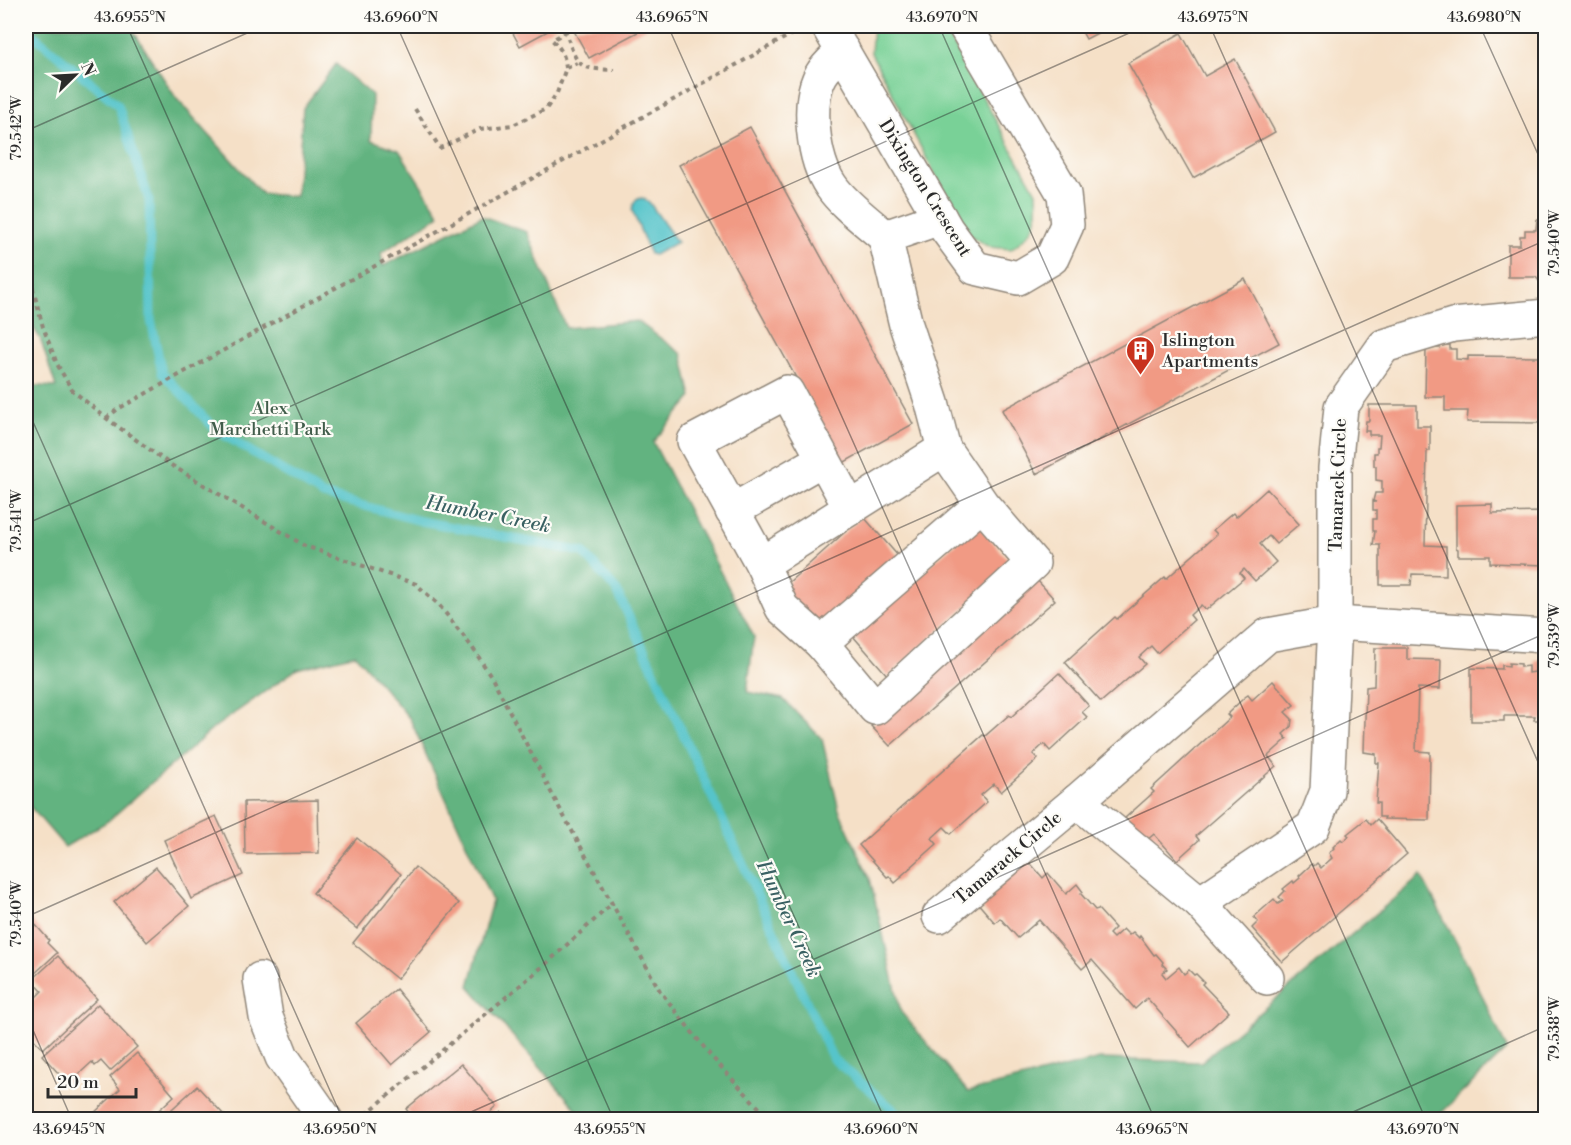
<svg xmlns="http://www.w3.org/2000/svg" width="1571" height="1145" font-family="'Libre Bodoni',serif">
<rect width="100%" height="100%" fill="#fdfcf7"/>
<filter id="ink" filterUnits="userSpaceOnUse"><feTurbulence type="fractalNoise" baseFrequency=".0167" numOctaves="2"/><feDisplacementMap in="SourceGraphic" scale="12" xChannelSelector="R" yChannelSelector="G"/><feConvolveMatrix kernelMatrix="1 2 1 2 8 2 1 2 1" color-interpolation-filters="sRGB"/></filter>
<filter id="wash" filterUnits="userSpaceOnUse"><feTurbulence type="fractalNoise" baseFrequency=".008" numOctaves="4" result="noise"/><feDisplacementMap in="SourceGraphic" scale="24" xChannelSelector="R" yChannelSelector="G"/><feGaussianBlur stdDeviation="1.35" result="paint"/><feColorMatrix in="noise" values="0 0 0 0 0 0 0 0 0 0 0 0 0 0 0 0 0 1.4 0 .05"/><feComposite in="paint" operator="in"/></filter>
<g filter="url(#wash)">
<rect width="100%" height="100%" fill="#f5e0c7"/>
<path fill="#79d197" stroke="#527e61" stroke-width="1.5" d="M873,26h70l94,168c2,30 -2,37 -26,55l-22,-2 -23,-14 -95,-180z"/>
<path fill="#62b380" stroke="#466f56" stroke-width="1.5" d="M26,26h104l46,72 86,96 34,2 7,-88 33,-44 36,31 -1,45 28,10 41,65 -59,38 2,13 99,-50 45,16 39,96 71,-7 45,33 10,43 -39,45 101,195 -7,55 36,7 39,40 17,71 31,69 31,133 67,80 132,-33 101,3 220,-186 42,79 44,94 -72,70h-850l-116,-133 23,-85 -82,-182 -55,-65 -58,15 -82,58 -107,94 -43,26 -39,-45v-417l30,2 -16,-49 -14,-21z"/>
<path fill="#56c4ca" stroke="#40787a" stroke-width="1.5" d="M642,198l7,4 28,40 -23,13 -4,-1 -18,-44c1,-7 3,-11 10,-12z"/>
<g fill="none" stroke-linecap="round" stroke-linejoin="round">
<path stroke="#56c4ca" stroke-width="9" d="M26,29l92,76 31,95 2,120 11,53 55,58 106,64 98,26 162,31 34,39 216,468 73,61"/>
</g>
<g id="blocks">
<g fill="#f19a84">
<path d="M509,26h48l-37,20z"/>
<path d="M579,26h70l-60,32 -16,-29z"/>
<path d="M1079,26h32l-25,13z"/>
<path d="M1181,33l24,43 30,-17 40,73 -82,46 -65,-115z"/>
<path d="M750,127l163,297 -70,39 -164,-298z"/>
<path d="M1537,219h9v62h-7l-3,-4h-28v-32h12v-9h5v-6h11z"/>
<path d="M1245,279l34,64 -243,131 -34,-64z"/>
<path d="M1440,345h10v4h6v10l12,1v-4l78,1v66l-79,-1 1,-11h-23v-14h-20l1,-49h14z"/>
<path d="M1369,405h48v21h13v25h-3l-2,94 21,1v29l-34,-1 -1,11h-31v-40h-7l2,-14h-2v-12h3v-9h-3v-8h3l-3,-1 2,-8h7v-12l-6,-1v-14h-2v-13h3v-6h2l1,-12h-11v-4h-4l1,-10h3z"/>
<path d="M1267,489l32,35 -23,20 -7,-8 -9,8 16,18 -21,19 -11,-12 -4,4 4,5 -38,32 -5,-5 -11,10 4,5 -37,33 -6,-7 -12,11 6,7 -44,38 -36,-40 50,-45 2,2 48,-42 1,2 51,-45 -4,-4 20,-17 3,4z"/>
<path d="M1492,504v9l54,-1v53l-56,-2v-7h-32v-7l-2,-1v-43z"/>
<path d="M863,516l36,41 -84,74 -36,-40z"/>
<path d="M977,524l36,41 -125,111 -36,-41z"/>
<path d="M1037,580l18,20 -165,146 -19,-20z"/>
<path d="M1375,648h32v11l34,1 -1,29 -22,-1 -2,63 14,1 -1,68 -45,-1 1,-2h-6v-14h-3l3,-40h-3v-9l-12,-2 2,-65 8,-1z"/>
<path d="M1546,660v60h-12l1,-4h-31v5h-33v-53l31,1v-4l7,1v-3l12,1v3l7,-1v7l7,-1v-11z"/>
<path d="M1059,673l30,33 -7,6 5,5 -37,34 -6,-7 -11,10 5,5 -37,33 -7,-8 -13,11 6,7 -36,32 -7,-7 -12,11 5,6 -36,32 1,1 -7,6 -6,-7 -2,1 -28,-32 124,-110 2,1 24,-21 2,2z"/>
<path d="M1273,681l21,24 -9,7 7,7 -1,8 -8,7 4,5 -19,17 8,10 -80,70 3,4 -22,20 -23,-26 -8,7 -21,-23 29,-26 -3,-3 79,-72 -3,-3 18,-17 3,-2 4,5z"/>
<path d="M318,800l1,53 -74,1 -1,-52z"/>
<path d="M216,816l27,59 -52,24 -27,-59z"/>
<path d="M1366,819l5,6 6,-6 30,35 -125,108 -30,-34 6,-6 -4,-5 20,-18 4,5 5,-3 -4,-4 6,-6 -2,-2 10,-8 1,2 6,-5 -1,-2 13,-12 2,2 3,-3 4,5 11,-10 -3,-5 5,-5 -1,-1 8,-8 2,2 6,-5 -2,-2z"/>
<path d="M357,838l44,36 -44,55 -44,-36z"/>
<path d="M1025,857l18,21 5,-5 18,21 11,-10 6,8 -2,2 14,16 3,-1 17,19 -6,6 4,4 10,-9 6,6 4,-3 6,6 1,-2 14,19 2,-1 7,8 -1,2 5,5 -5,4 4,5 13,-11 5,7 5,-4 5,5 2,-1 8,8 -2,2 27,28 -39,35 -43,-49 -12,11 -43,-49 -10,9 -43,-49 -21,18 -18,-20 -5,5 -19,-22z"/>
<path d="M156,867l33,39 -42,36 -33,-40z"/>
<path d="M415,867l44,36 -62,76 -44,-36z"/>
<path d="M26,914l23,26 -2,3 10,10 -24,22 -7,-8z"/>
<path d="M58,956l39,43 -54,50 -17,-18v-24l16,-16 -10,-11z"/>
<path d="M396,989l35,43 -39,33 -36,-42z"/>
<path d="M98,1004l39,43 -27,24 -9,-10 -6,5 -3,-4 -24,22 -26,-29z"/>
<path d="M137,1053l37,43 -26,24h-50l-5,-6 27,-25 -10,-12z"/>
<path d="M461,1064l36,43 -15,13h-68l-8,-11z"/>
<path d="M197,1086l29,31 -2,3h-64z"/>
<path d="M501,1112l7,8h-16z"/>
</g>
</g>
</g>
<g filter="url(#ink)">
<use href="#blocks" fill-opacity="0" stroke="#908679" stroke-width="1.5"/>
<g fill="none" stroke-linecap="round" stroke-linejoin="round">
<defs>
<g id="minor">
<path d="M828,26l119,204 28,38 43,10 34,-20 15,-33 -3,-31 -99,-168"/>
<path d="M843,51c-7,7 -17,15 -22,24 -15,27 -8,85 10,111 13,19 36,35 54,51l55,-19"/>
<path d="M944,449l38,55 -161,139 54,65 158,-145 -51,-59"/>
<path d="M850,508l-63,-116 -93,49 68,123 182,-115 -12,-46 -26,-78 -21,-88"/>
<path d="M732,511l91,-52"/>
<path d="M762,564l20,44 39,35"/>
<path d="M1077,801l123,102 113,-76 14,-36 8,-168v-155l6,-61 43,-61 69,-21 93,-9"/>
<path d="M1200,903l67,75"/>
<path d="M939,916l138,-115 191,-166 67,-12 211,13"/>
<path d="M260,979l6,38 16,40 44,63"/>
</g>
</defs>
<use href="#minor" stroke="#908679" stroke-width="36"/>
<g stroke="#908679" stroke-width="4" stroke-dasharray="4.5 4.5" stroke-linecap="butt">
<path d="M566,68c-1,-12 -5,-20 -14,-28l14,-8c11,35 12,37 48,38"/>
<path d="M415,109l25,39 40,-19 33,-4 33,-16 11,-16 9,-25 11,-5"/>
<path d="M26,262l17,65 14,37 15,26 34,28 65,47 134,81 111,38 23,21 33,42 21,32 61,119 106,193 50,64 54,58 8,7"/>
<path d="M106,418l12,-9 679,-378"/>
<path d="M359,1120l189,-158 65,-59"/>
</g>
<use href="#minor" stroke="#fff" stroke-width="33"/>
</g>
</g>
<path fill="none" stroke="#2b2b2b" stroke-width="1.5" stroke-opacity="0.45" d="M127,26l487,1094M397,26l488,1094M668,26l487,1094M939,26l487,1094M1210,26l336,754M1480,26l66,146M26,131l237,-105M26,406l317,714M26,524l1119,-498M26,917l1520,-677M26,1014l46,106M453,1120l1093,-487M1335,1120l211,-94"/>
<defs>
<symbol id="building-pin" viewBox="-11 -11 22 30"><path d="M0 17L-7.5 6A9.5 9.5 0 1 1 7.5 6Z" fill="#c8321e" stroke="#fdfcf7"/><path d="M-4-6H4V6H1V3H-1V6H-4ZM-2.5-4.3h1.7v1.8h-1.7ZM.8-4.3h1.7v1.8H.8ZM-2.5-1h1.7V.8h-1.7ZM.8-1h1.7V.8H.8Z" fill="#fff"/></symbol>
</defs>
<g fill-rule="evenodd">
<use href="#building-pin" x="1124" y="334" width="33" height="45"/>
</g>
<g text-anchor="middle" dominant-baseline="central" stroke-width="4.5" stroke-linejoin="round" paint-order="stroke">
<g font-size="18" fill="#2b2b2b" stroke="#fdfcf7">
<text transform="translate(925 188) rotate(58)">Dixington Crescent</text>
<text transform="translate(1338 485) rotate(-88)">Tamarack Circle</text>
<text transform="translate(1008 858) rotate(-40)">Tamarack Circle</text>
</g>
<g font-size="18" fill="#2b2b2b" stroke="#fdfcf7" text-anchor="start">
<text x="1162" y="340">Islington<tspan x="1162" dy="21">Apartments</tspan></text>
</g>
<g font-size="18" fill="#425d4b" stroke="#fdfcf7">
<text x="270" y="408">Alex<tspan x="270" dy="21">Marchetti Park</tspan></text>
</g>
<g font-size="20" font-style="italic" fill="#3a6163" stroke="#fdfcf7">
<text transform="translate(488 515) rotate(11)">Humber Creek</text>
<text transform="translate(788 919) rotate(65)">Humber Creek</text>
</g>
</g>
<rect width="1571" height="1145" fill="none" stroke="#fdfcf7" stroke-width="66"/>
<g transform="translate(75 75) rotate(66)" stroke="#fdfcf7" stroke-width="4.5" paint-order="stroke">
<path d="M0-4.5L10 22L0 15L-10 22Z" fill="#2b2b2b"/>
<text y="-9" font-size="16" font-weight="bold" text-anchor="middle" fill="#2b2b2b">N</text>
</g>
<path d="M48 1088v9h88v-9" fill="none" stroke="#2b2b2b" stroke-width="3"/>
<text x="57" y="1088" font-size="18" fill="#2b2b2b" stroke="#fdfcf7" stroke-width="4.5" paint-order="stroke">20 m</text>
<rect x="33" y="33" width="1505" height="1079" fill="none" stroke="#2b2b2b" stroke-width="2"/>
<g font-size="15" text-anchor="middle" fill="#2b2b2b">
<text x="130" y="22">43.6955°N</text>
<text x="401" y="22">43.6960°N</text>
<text x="672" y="22">43.6965°N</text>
<text x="942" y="22">43.6970°N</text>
<text x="1213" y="22">43.6975°N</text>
<text x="1484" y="22">43.6980°N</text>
<text transform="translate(16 128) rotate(-90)" y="5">79.542°W</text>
<text transform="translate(1554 243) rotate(-90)" y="5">79.540°W</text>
<text transform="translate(16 521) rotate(-90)" y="5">79.541°W</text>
<text transform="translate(1554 636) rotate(-90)" y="5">79.539°W</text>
<text transform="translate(16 914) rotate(-90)" y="5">79.540°W</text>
<text transform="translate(1554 1029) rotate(-90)" y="5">79.538°W</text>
<text x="69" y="1134">43.6945°N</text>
<text x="340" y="1134">43.6950°N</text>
<text x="610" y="1134">43.6955°N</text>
<text x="881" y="1134">43.6960°N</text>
<text x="1152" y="1134">43.6965°N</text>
<text x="1423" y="1134">43.6970°N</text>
</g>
</svg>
